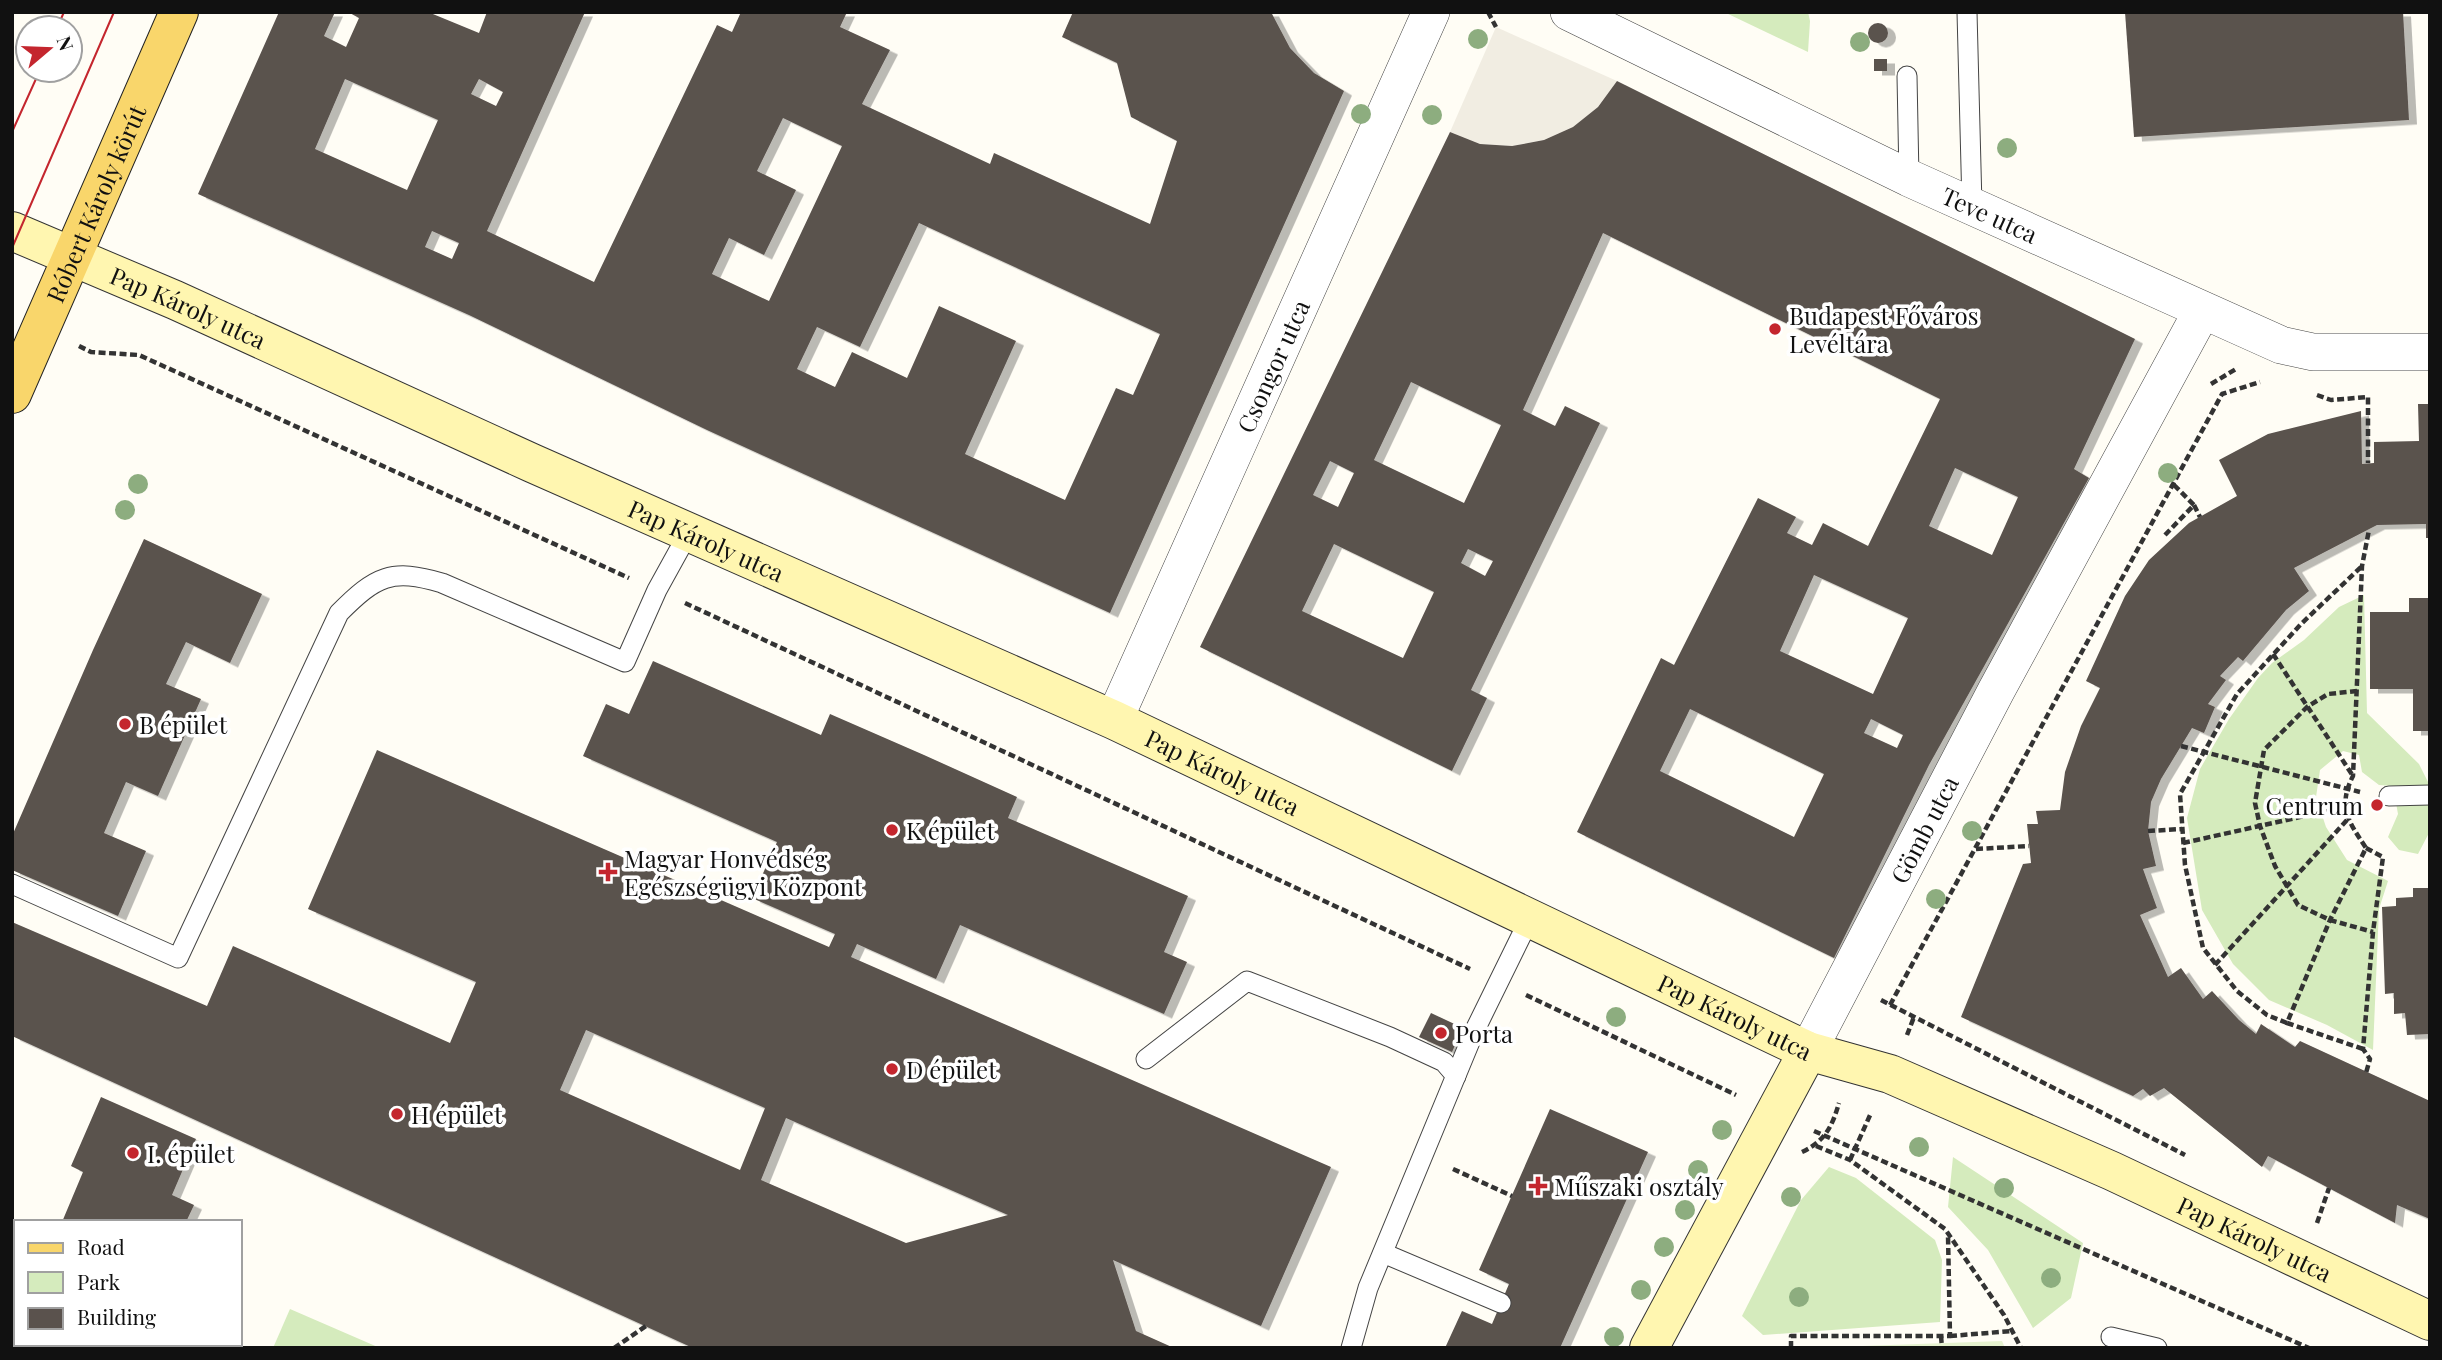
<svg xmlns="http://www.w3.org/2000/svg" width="2442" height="1360" font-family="'Playfair Display',serif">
<defs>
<filter id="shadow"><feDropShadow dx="8" dy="4.5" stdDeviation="0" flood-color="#0004"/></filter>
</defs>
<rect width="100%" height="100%" fill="#fffdf5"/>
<g fill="#d5ebbd">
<path d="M1724,12h84l2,9 -2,31z"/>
<path d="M2364,595l3,118 52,51 11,22v45l-12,23 -19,-4 -11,-13 10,-23 -5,-28 -14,-1 -17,-13 -3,-17 -16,-4 -23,19 -4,27 10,30 21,33 41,21 -9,28 -6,141 -46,-25 -58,-25 -36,-36 -31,-54 -15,-92 13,-49 29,-50 29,-41 14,-15 32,-23 35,-33z"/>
<path d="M1953,1157l130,86 -12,55 -38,30 -45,-78 -40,-43z"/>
<path d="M1829,1167l27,11 79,62 7,20 -2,62 -177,13 -21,-19 59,-116z"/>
<path d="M290,1309l90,39h-107z"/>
</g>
<path fill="#e6f2cf" d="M2002,1341l3,7h-199z"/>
<path fill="#f1ede2" d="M1496,27l121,54 -19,26 -25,20 -29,13 -32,6 -32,-2 -30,-12z"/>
<g fill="#5a524d" fill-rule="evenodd" filter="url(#shadow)">
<path d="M279,12h56l-11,24 22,11 13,-29 -11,-6h80l51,21 8,-21h98l-98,219 107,51 123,-257 15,7 9,-20h106l-7,15 50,23 -28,54 128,60 4,-11 156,71 27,-83 -46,-24 -14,-54 -55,-26 11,-25h198l19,36 24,25 30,18 -234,522 -403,-183 -238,-115 -271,-121zM345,79l93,41 -31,70 -92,-41zM479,79l24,13 -7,14 -25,-12zM783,118l59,28 -73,155 -57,-27 17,-36 35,17 32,-65 -39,-19zM919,223l241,111 -27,61 -17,-7 -51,112 -100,-46 51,-113 -77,-35 -32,72 -55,-26 -17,35 -38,-18 20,-42 43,20zM432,231l27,12 -7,16 -27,-12z"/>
<path d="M2125,12h278l6,108 -275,17z"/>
<circle cx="1878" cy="33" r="10"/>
<rect x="1874" y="59" width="13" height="12"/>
<path d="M1617,81l518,258 -61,130 15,9 -160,287 -95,193 -257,-126 84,-174 13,7 84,-167 38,19 -9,16 25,12 11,-22 45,23 72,-147 -337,-166 -80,177 32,16 10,-20 35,17 -129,267 16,8 -35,73 -252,-124 250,-515 30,12 32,2 32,-6 29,-13 25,-20zM1411,382l90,43 -37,78 -90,-43zM1330,461l24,12 -16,34 -25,-12zM1955,468l63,29 -26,58 -63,-29zM1334,544l100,48 -31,66 -101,-47zM1468,549l25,12 -8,15 -24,-13zM1814,575l94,43 -35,76 -93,-43zM1690,709l134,65 -30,63 -134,-66zM1871,719l32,16 -6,13 -33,-15z"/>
<path d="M2418,404h12v134h-4v-14l-49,1 -83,43 15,23 -23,19 -43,51 -5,-4 -18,19 6,4 -18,24 7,3 -11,26 -12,-5 -31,51 -10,23 -3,29 8,35 -13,3 14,39 -17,7 28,62 13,-9 22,31 9,-8 27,29 17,14 5,-10 34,23 5,-6 130,60v118l-33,-14 -2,18 -127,-67 -6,11 -98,-79 -14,8 -7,-7 -10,7 -172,-79 62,-153 8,-1 -4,-39h11l-2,-13 24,-1 5,-38 16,-46 19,-38 -14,-7 39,-85 24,-36 40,-37 48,-27 -18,-36 49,-26 93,-23 1,53 12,-1v-21l45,-1z"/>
<path d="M144,539l118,55 -32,69 -44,-21 -20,42 35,15 -43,97 -32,-14 -22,51 42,18 -28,65 -106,-46v-34l81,-186z"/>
<path d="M2409,598h21v133h-17v-42h-43v-77h39z"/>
<path d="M653,661l168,74 9,-21 94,41 93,42 -9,21 180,78 -24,56 23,10 -23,52 -204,-89 -24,54 -79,-35 -6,13 480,210 -70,159 -148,-66 23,71 38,17h-481l-681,-312v-114l195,84 26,-60 217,97 26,-61 -168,-73 69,-159 452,197 6,-13 -83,-36 25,-56 -194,-86 23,-52 23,10zM586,1030l179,78 -25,62 -180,-80zM786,1118l222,97 -102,28 -145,-63z"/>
<path d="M2413,888h17v146l-23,1 -2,-22 -11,1v-21l-9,1 -3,-87 14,-1v-8l17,-1z"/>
<path d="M1431,1013l32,15 -11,24 -33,-15z"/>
<path d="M101,1097l95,42 -24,56 22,10 -8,17h-124l21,-50 -12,-6z"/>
<path d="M1550,1109l98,43 -88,196h-115l17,-37 30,13 17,-40 -30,-14z"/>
<path d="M16,1326v18h117l-2,4h-119v-15z"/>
</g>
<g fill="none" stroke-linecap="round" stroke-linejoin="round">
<defs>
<g id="lane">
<path d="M1967,12l5,194"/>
<path d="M1907,76l2,102"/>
<path d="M2389,796l41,-1"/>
<path d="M12,884l166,74 161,-345c37,-37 52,-45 103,-30l183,79 32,-72 32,-58"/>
<path d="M1146,1059l101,-78 143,56 54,25 12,14"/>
<path d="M1383,1253l118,50"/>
<path d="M2111,1337l46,11"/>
<path d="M1351,1348l17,-60 106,-256 56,-114"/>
</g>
<g id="street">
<path id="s1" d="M1569,12l340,166 372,167 32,7h117"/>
<path id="s2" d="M1114,720l317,-708"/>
<path id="s3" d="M1808,1051l188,-360 206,-380"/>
</g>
<g id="secondary">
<path id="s4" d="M12,231l163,69 357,163 582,257 694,331 82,23 222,97 318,150"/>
<path d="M1649,1348l159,-297"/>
</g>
<g id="primary">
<path id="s5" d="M12,394l167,-382"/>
</g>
</defs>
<use href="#lane" stroke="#444" stroke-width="21"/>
<use href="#street" stroke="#444" stroke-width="38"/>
<use href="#secondary" stroke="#333" stroke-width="40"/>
<use href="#primary" stroke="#222" stroke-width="40"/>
<g stroke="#333" stroke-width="4.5" stroke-dasharray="7 3.5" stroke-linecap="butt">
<path d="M1488,12l8,15"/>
<path d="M79,346l12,6 48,3 490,223"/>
<path d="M2211,384l25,-15"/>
<path d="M2317,395l14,5 37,-3v66"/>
<path d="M2194,505l6,12"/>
<path d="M2165,535l29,-30 -21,-21"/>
<path d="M685,603l785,366"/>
<path d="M2273,654l80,122"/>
<path d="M2357,691l-29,3 -21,13 -43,43 -9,53 5,23 15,40 23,39 32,15 43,12"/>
<path d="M2181,746l179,46"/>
<path d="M2148,831l34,-2"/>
<path d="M2183,843l162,-36"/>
<path d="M2366,848l17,9 -10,75 -10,117 7,10 -4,14"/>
<path d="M1976,849l53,-3"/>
<path d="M2215,965l132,-145"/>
<path d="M1526,995l210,100"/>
<path d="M1881,1000l304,155"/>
<path d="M1890,1005l332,-611 38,-12"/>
<path d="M2287,1023l-20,-8 -30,-24 -34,-43 -18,-83 -5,-71 57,-100 64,-70 60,-57"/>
<path d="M1907,1035l7,-18"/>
<path d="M2363,1049l-76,-26 43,-103 36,-72c-17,-26 -29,-41 -13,-72l9,-210 7,-36"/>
<path d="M1814,1131l495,217"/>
<path d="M1816,1146l34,14 95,69 59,86 17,33"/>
<path d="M1802,1152c23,-11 30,-25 37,-49"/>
<path d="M1850,1160l21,-47"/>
<path d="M1453,1169l59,27"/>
<path d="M2317,1223l12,-35"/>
<path d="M1941,1336l1,12"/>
<path d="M1950,1336l62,-5"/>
<path d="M614,1348l32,-22"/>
<path d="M1791,1348v-12h159l-2,-101"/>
</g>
<use href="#lane" stroke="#fff" stroke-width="19"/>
<use href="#street" stroke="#fff" stroke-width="37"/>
<use href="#secondary" stroke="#fff6b0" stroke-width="38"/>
<use href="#primary" stroke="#f9d66b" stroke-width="38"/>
<g stroke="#c4262e" stroke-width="2">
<path d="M57,28l7,-16"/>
<path d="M12,132l28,-62"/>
<path d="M12,248l102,-236"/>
</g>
</g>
<g fill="#8dad7f">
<circle cx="1478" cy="39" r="10"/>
<circle cx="1860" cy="42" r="10"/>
<circle cx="1361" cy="114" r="10"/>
<circle cx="1432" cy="115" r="10"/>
<circle cx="2007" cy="148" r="10"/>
<circle cx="2168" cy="473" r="10"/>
<circle cx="138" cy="484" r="10"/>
<circle cx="125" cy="510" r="10"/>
<circle cx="1972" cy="831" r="10"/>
<circle cx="1936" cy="899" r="10"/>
<circle cx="1616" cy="1017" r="10"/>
<circle cx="1722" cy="1130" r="10"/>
<circle cx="1919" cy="1147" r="10"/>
<circle cx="1698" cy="1170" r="10"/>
<circle cx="2004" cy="1188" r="10"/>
<circle cx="1791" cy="1197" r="10"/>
<circle cx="1685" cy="1210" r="10"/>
<circle cx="1664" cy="1247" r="10"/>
<circle cx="2051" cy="1278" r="10"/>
<circle cx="1641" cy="1290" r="10"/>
<circle cx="1799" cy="1297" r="10"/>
<circle cx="1614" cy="1337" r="10"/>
</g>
<g fill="#c4262e" stroke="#fff" stroke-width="2.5">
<circle cx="1775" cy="329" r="7"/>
<circle cx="125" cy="724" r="7"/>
<circle cx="2377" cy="805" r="7"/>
<circle cx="892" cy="830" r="7"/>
<path d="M604.5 861.5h7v7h7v7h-7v7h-7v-7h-7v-7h7z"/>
<circle cx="1441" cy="1033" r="7"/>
<circle cx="892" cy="1069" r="7"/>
<circle cx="397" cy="1114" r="7"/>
<circle cx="133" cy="1153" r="7"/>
<path d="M1534.5 1175.5h7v7h7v7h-7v7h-7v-7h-7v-7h7z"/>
</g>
<g text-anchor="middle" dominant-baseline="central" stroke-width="7" stroke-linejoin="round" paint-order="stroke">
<g font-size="24" fill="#111" stroke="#fff">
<text stroke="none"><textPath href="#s5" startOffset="208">Róbert Károly körút</textPath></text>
<text stroke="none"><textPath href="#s1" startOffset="467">Teve utca</textPath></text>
<text stroke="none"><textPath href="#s4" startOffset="192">Pap Károly utca</textPath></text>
<text stroke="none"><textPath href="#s2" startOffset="388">Csongor utca</textPath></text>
<text stroke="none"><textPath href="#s4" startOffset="760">Pap Károly utca</textPath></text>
<text stroke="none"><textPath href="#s4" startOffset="1326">Pap Károly utca</textPath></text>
<text stroke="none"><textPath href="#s3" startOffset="250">Gömb utca</textPath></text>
<text stroke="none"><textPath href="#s4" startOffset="1894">Pap Károly utca</textPath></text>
<text stroke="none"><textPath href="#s4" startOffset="2460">Pap Károly utca</textPath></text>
</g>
<g font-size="24" fill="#111" stroke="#fff" text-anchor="start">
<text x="1789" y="315">Budapest Főváros<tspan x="1789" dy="28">Levéltára</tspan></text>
<text x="139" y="724">B épület</text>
<text x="2363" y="805" text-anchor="end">Centrum</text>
<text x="906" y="830">K épület</text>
<text x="624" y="858">Magyar Honvédség<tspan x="624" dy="28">Egészségügyi Központ</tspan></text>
<text x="1455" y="1033">Porta</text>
<text x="906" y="1069">D épület</text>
<text x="411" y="1114">H épület</text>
<text x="147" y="1153">I. épület</text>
<text x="1554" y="1186">Műszaki osztály</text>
</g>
</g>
<rect width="2442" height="1360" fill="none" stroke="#111111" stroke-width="28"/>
<rect x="14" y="1220" width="228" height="126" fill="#ffffff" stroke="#a0a0a0" stroke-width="2"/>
<rect x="28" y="1243" width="35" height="10" fill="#f9d66b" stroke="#a0a0a0" stroke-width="2"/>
<text x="77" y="1255" font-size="21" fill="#111111">Road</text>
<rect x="28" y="1272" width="35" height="21" fill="#d5ebbd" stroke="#a0a0a0" stroke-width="2"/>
<text x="77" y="1290" font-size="21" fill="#111111">Park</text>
<rect x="28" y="1308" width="35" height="21" fill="#5a524d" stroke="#a0a0a0" stroke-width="2"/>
<text x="77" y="1325" font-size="21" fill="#111111">Building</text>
<g transform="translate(49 49) rotate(71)"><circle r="33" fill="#ffffff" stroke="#a0a0a0" stroke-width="2"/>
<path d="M0-5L12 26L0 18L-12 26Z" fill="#c4262e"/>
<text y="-10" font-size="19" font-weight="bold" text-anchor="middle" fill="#111111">N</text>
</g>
</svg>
